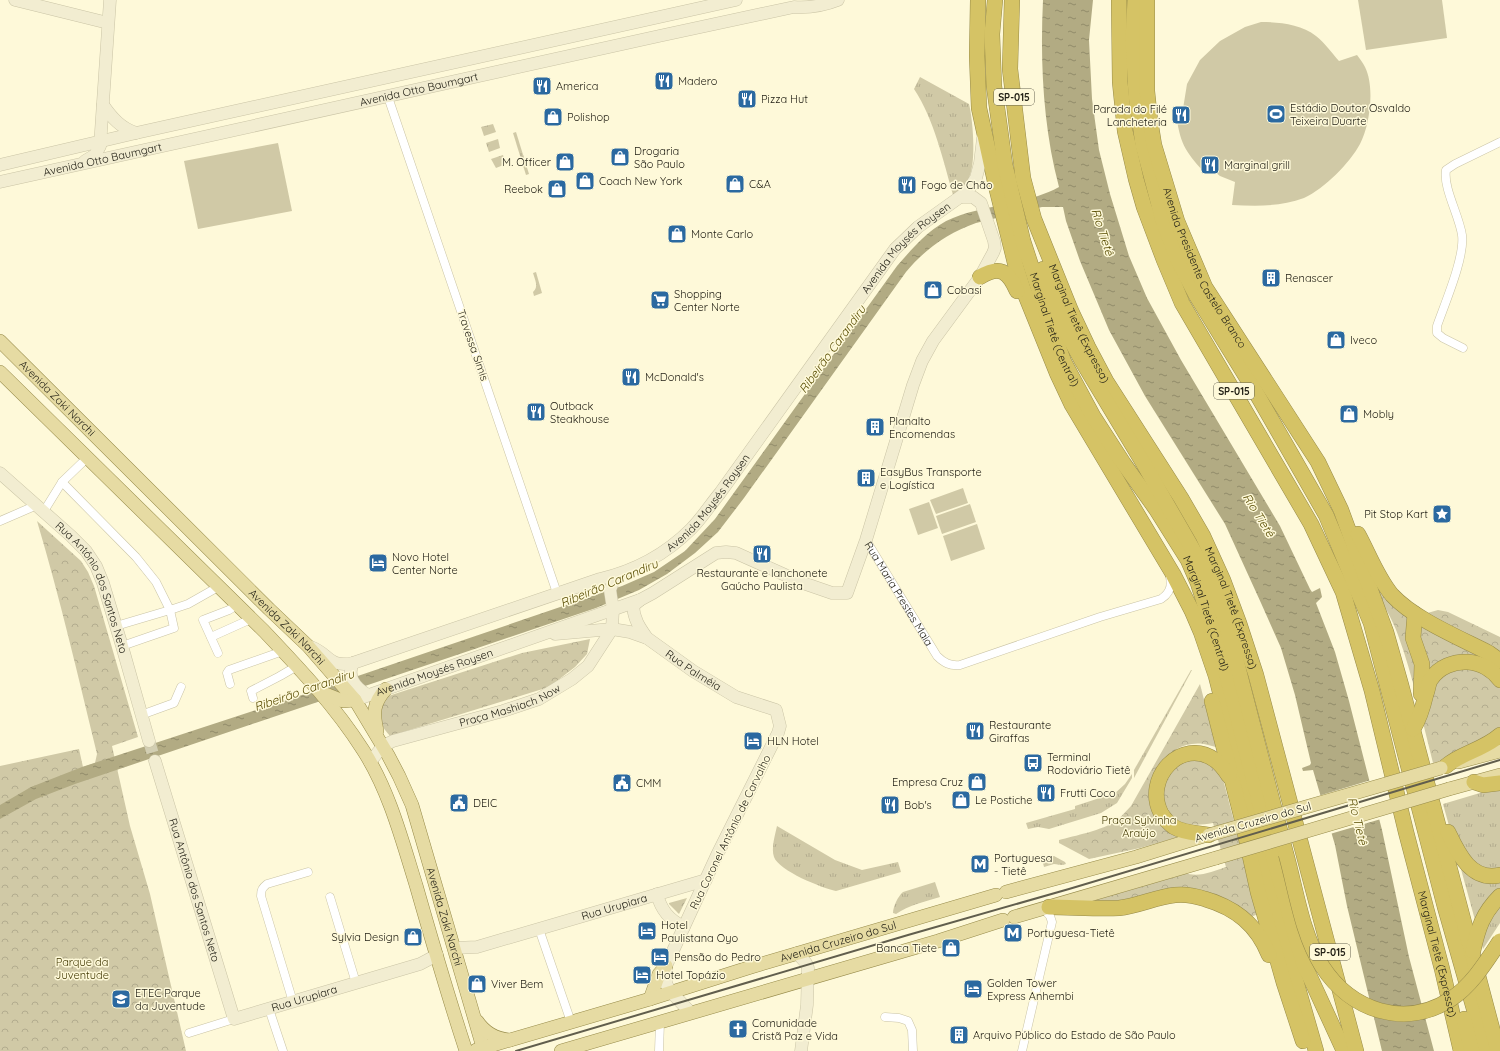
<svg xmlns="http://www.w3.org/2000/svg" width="1500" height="1051" font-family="Quicksand,sans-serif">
<defs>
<pattern id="grass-tufts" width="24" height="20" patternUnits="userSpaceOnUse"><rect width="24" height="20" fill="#d0c9a6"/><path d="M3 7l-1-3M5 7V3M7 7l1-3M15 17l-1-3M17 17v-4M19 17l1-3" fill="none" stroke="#b2ac8e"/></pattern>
<pattern id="park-crowns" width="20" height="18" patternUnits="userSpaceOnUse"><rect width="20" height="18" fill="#d0c9a6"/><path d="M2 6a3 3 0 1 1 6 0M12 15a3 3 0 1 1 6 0" fill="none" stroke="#b2ac8e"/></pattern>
<pattern id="water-ripples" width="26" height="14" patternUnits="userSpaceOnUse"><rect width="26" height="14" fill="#b2ab83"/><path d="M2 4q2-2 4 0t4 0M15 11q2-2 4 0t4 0" fill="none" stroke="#918b6a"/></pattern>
</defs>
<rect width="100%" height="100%" fill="#fef9d9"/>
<g fill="url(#grass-tufts)">
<path d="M920,77l49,27c4,16 7,56 1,71 -3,9 -9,16 -16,23 -11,-37 -19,-77 -40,-109z"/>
<path d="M493,124l3,8 -12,4 -3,-9z"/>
<path d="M516,132l13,42 -3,1 -13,-42z"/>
<path d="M498,139l2,9 -11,4 -3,-9z"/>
<path d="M503,155l3,9 -10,4 -5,-9z"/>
<path d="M536,272l6,21 -8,3 -1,-4c6,-5 2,-12 0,-19z"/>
<path d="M1191,670h1l-58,108v-8z"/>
<path d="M1132,774v4l-15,25 -16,10 -52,16 -11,-2 -10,2 -2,-6 49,-14v-3l34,-11 3,1 13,-12z"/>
<path d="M1500,787v136l-17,26 -40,-145z"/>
<path d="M777,826l58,34 27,10 36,-8 3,10 -65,19c-14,-3 -57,-20 -62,-34 -3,-9 1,-22 3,-31z"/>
<path d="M1054,856l11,6 1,2 -4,1 -8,-1 -10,3 -2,-8z"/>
<path d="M935,882l5,15c-16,5 -31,8 -44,17l-3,-1c0,-6 5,-17 10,-21z"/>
</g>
<g fill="url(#park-crowns)">
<path d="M37,521l44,40 7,11 6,14 44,151 -26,9 18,80 20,68 36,157h-186v-285l79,-17 4,18 12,-4 2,-9c-19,-78 -37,-156 -60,-233z"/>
<path d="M1376,587l34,31 28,-8 10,2 52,25v108l-67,18c-11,-43 -20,-87 -35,-128 -6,-17 -16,-31 -22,-48z"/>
<path d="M590,639l-3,15 -12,13 -26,20 -159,49c-12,-13 -12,-20 -11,-37l143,-46z"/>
<path d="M1200,684l16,63c-4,-1 -8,-2 -12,-3 -24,-3 -38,11 -50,29l24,64 -38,11 -51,11 -30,-16v-3c15,-4 44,-10 57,-19 5,-4 10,-10 15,-15z"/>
<path d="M1195,758l15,5 13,16 35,135 -7,3 -27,-16 -99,2 -34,-1v-2l93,-28c13,7 29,-1 42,-5l-13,-44c-18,3 -37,4 -46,-16 -3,-5 -5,-13 -4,-18 0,-7 7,-17 10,-23z"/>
<path d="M687,898l-8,16 -10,-10v-1z"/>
</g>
<g fill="#d0c9a6">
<path d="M1358,0h84l5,38 -81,12z"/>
<path d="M1261,22c18,0 40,2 55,14 9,7 16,17 23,25l18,-6c3,4 6,8 8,12 10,20 5,58 -5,77 -11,20 -35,44 -56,54 -24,9 -48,8 -72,7l3,-23 -15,-6 -11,-9 -5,5c-20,-22 -24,-29 -28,-59l6,2 5,-31 13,-24 20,-19 25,-14z"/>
<path d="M278,143l14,68 -94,18 -14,-68z"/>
<path d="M963,488l5,15 -32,11 -6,-14z"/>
<path d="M929,502l9,26 -20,7 -9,-26z"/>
<path d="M970,504l6,18 -34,12 -6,-18z"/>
<path d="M977,524l8,25 -34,12 -8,-25z"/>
</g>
<path fill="url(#water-ripples)" d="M1043,0h50l-4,40 3,59 7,51 11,44 19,62 18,42 34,62 99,166 30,63 2,3 8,-4 2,9 -6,6 19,49 14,49 33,129 27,127 25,94h-52l-35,-145 -12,-61 -22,-75 -10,1 -1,-3 8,-3 1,-2 -16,-68 -14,-47 -20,-45 -36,-79 -80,-128 -36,-66 -29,-69 -14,-40 -3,-14h-21l-66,16c-28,10 -51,26 -70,49l-162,226 -26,34 -23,21 -28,21 -28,16 -43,18 -521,176 -39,15 -36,20v-14l31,-18 51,-20 214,-70 326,-111 32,-14 31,-21 30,-32 182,-253c16,-18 33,-39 56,-48 34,-14 73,-13 106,-31 -16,-60 -19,-125 -16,-187z"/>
<path fill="#fef9d9" d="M1371,780l10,39 -51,15 -12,-38z"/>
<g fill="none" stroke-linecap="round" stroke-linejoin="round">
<path stroke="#d2ceb2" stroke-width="12" stroke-dasharray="12 6" stroke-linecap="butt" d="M149,741l6,20"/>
<defs>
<g id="street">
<path d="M388,97l169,496"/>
<path d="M1463,348l-20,-10 -6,-5v-7c8,-23 28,-69 25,-91 -3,-20 -19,-47 -16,-65l9,-6 45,-22"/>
<path d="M62,482l74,75 20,25 14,28 18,-6 30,-17"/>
<path d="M44,511l18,-29 25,-24"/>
<path d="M0,521l37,-16"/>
<path id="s1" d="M866,540l71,116c7,7 13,10 23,9l140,-48 61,-18c9,-6 11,-13 9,-22"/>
<path d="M116,626l54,-16 4,18 -52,18"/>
<path d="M211,637l40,-18"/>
<path d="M218,653l-15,-33 26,-10 8,-5"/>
<path d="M230,684l-3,-11 2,-3 54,-19"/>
<path d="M253,698l-2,-7 29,-15 17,-10"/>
<path d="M141,715l33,-12 7,-16"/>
<path d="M330,897l26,86"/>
<path d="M539,929l32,93"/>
<path d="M293,1002l-32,-106c0,-6 1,-8 6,-12l41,-12"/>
<path d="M269,1009l14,42"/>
<path d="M885,1017l14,1 9,3 4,9 1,21"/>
<path d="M189,1033l45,-14"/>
<path d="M659,1051l1,-29"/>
<path d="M1022,1051l30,-129 -2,-6 -7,-8"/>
</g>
<g id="secondary">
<path d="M15,0l93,23"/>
<path d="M103,105c9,13 18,23 33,28"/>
<path d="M85,161l10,-6 5,-9 10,-146"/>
<path d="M0,165l136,-32 600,-133"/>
<path id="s2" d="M0,182l659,-146 135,-29c16,1 29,-1 44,-7"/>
<path id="s3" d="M0,473l71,63 15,15 10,15 7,17 19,63 27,95"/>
<path d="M640,600l-7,6c1,14 7,22 14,32"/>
<path id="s4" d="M555,634l57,-5 18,3 17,6 46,33 43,26 40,13 4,16 -2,7 -61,122 -51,111v18l5,8 20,21"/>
<path id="s5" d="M311,647c19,7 17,21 42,16l247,-84c34,-8 66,-25 91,-50 11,-11 19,-24 29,-36l175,-244 23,-22 49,-35 9,-14 4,-15 3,-25"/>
<path d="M353,663c-7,14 3,25 15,32"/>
<path id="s6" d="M355,700l285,-100 13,-7 63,-40 10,-1 10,1 67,30 29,10h15l19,-53 47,-155 9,-24 11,-20 47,-64 13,-24 2,-5 -1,-7 -13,-38 -8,-6h-11"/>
<path id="s7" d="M155,761l79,258 186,-55 17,-9"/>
<path id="s8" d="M370,762l13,-16 10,-5 110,-30 36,-12 33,-20 16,-13 24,-37 1,-20 -3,-19 3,-8 5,-7"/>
<path d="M657,894c4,16 12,26 27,33"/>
<path id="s9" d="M454,948l23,-1 229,-67"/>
<path d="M797,953l9,10 2,5 -1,37 -6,46"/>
</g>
<g id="primary">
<path id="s10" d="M0,341l269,268 39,37 47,54 33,55 11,21 13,29 72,246"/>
<path d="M0,372l264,259c36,38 71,75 99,119 26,40 39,90 53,135 16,56 32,111 50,166"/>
<path d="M323,693l20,8 12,-1"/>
<path d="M377,731c-4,-18 -4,-28 9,-42"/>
<path d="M1459,762l41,-11"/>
<path d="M1449,789l51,-14"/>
<path d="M1006,892l130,-35 71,-22"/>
<path d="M1014,917l202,-59"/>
<path d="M650,999l9,-25 7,-8"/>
<path d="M477,1021c8,12 18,18 33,19"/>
<path id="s11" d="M476,1050l174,-51 101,-32 245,-72"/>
<path d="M561,1051l377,-110 65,-21"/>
</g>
<g id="highway">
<path d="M978,0l-1,56 2,52 17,78 20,81 7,22 34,84 15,32 101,169 19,37 9,21 15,44 56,222 44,153"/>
<path id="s12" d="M995,0l-3,34 2,52 11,79 18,76 28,86 13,35 29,54 31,48 32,45 32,51 10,23 27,85 49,191 25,89 5,16 40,87"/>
<path id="s13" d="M1012,0l-2,69 13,109 11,41 37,92 17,36 18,34 75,117 22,38 20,44 16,43 17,52 100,376"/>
<path id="s14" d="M1119,0l1,82 5,49 11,48 8,28 20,53 18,43 129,221 32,68 29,99 34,141 36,137 19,82"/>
<path d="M1135,0l-2,40 3,55 7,50 21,79 15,38 17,33 59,96 71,124 45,108 74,284 41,144"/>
<path id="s15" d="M1147,0v91l3,29 4,25 23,76 28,66 113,175 23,48 45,122 15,53 97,366"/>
<path d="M1043,269l11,31 14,35 14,26 60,100 49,85 21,39 11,29 11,38 52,202"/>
<path d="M980,277c20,-12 28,-6 37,14"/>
<path d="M1358,534c11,20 19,43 34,61 22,24 68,43 97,58l11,8"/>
<path d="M1415,614l-2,24 9,26 -1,30"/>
<path d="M1212,701l29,114 17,77 26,91 19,58"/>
<path d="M1413,729c7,-11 10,-22 13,-35 2,-4 2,-11 5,-15 8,-12 23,-18 37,-17 13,1 25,8 32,18"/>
<path d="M1446,766c15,-13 37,-16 54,-31"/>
<path d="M1474,782l9,3 17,-2"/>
<path d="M1448,832c10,21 23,50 52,43"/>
<path d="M1209,835c-11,-2 -25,-2 -35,-8 -6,-4 -10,-9 -13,-14 -18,-34 20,-77 54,-53 6,4 10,10 14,16"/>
<path d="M1049,907c23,0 47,2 70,1 19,-2 37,-11 56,-13 10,-1 21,1 30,4 31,9 52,26 64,56"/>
<path d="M1473,951c5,-23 10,-38 27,-55"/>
<path d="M1464,1019l8,32"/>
</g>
</defs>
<use href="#street" stroke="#cac4a6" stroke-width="9"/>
<use href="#secondary" stroke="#cac4a6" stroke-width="13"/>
<use href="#primary" stroke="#978b4a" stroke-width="14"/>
<use href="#highway" stroke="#978b4a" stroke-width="16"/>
<use href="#street" stroke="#fff" stroke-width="8"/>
<use href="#secondary" stroke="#f2edd1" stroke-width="12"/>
<use href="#primary" stroke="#e6dba3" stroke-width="13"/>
<use href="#highway" stroke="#d5c365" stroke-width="15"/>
<path stroke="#615e4d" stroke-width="2" d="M516,1051l392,-116 161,-46 431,-129"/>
<defs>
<g id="primary-bridge">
<path d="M1209,835l232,-67"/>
<path d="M1216,858l233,-69"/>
</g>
<path id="highway-bridge" d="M1286,854c10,36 16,80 36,112 29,45 83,63 129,33 21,-14 35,-37 49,-58"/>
</defs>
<use href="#primary-bridge" stroke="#978b4a" stroke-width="14" stroke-linecap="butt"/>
<use href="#highway-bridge" stroke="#978b4a" stroke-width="16" stroke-linecap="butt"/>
<use href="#primary-bridge" stroke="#e6dba3" stroke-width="13"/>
<use href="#highway-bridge" stroke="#d5c365" stroke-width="15"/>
</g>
<defs>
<symbol id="restaurant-square" viewBox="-11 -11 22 22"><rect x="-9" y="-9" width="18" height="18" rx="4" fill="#2b69a0" stroke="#fef9d9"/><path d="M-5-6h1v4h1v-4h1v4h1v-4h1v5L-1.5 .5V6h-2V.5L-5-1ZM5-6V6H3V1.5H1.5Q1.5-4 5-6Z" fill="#fff"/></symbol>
<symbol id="stadium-square" viewBox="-11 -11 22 22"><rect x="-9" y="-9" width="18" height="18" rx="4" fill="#2b69a0" stroke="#fef9d9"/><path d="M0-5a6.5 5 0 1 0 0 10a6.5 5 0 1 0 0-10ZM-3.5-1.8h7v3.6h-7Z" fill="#fff"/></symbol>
<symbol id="shop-square" viewBox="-11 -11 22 22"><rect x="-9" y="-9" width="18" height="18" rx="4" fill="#2b69a0" stroke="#fef9d9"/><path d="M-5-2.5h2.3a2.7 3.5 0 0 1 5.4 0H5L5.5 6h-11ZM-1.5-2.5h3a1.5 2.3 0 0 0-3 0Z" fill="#fff"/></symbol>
<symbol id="building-square" viewBox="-11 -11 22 22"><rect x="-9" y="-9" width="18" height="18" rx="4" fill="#2b69a0" stroke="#fef9d9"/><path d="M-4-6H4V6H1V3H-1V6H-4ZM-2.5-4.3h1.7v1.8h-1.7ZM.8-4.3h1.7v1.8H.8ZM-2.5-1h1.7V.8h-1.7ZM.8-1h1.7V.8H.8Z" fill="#fff"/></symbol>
<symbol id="supermarket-square" viewBox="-11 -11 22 22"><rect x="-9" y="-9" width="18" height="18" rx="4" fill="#2b69a0" stroke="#fef9d9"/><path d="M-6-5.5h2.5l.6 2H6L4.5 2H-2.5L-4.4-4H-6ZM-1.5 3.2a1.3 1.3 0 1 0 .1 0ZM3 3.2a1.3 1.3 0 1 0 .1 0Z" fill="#fff"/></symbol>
<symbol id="sight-square" viewBox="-11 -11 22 22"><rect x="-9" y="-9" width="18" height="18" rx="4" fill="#2b69a0" stroke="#fef9d9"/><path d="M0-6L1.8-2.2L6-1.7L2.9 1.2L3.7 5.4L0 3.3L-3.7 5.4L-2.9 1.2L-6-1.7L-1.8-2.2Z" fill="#fff"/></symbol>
<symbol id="hotel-square" viewBox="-11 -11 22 22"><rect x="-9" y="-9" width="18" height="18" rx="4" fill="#2b69a0" stroke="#fef9d9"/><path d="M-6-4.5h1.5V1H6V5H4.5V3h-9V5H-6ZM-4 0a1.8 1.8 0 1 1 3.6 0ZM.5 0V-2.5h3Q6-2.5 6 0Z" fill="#fff"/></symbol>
<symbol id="bus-square" viewBox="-11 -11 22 22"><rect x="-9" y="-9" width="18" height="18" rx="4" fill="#2b69a0" stroke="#fef9d9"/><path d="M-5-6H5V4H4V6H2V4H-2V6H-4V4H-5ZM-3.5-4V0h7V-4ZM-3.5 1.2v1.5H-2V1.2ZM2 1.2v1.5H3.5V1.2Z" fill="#fff"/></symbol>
<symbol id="civic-square" viewBox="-11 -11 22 22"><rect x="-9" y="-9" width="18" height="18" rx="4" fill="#2b69a0" stroke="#fef9d9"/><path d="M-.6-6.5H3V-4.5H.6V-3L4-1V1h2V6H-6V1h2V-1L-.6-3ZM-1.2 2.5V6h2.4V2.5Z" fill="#fff"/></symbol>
<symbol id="metro-square" viewBox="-11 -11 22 22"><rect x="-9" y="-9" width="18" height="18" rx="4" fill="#2b69a0" stroke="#fef9d9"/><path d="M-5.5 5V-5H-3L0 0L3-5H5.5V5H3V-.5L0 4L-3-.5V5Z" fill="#fff"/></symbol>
<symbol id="university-square" viewBox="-11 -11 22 22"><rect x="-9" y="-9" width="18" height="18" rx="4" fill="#2b69a0" stroke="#fef9d9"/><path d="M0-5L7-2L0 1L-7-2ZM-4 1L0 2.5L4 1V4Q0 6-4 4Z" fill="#fff"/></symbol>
<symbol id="church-square" viewBox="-11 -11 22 22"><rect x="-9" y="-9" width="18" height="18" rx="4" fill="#2b69a0" stroke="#fef9d9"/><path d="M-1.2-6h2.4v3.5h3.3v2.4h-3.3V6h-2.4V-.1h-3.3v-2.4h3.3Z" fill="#fff"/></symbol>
</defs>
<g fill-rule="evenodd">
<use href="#restaurant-square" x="653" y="70" width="22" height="22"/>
<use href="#restaurant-square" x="531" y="75" width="22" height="22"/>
<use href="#restaurant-square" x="736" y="88" width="22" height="22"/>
<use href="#stadium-square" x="1265" y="103" width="22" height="22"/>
<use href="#restaurant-square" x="1170" y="104" width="22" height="22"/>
<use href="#shop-square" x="542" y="106" width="22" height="22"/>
<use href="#shop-square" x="609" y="146" width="22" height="22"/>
<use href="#shop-square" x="554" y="151" width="22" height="22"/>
<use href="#restaurant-square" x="1199" y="154" width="22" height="22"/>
<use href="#shop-square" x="574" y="170" width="22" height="22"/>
<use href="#shop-square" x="724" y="173" width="22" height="22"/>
<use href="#restaurant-square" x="896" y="174" width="22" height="22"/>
<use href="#shop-square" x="546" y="178" width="22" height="22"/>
<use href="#shop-square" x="666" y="223" width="22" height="22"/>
<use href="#building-square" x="1260" y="267" width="22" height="22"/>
<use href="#shop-square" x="922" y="279" width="22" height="22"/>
<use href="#supermarket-square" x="649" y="289" width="22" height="22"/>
<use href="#shop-square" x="1325" y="329" width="22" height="22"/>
<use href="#restaurant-square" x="620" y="366" width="22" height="22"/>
<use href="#restaurant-square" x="525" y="401" width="22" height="22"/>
<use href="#shop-square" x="1338" y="403" width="22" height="22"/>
<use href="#building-square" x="864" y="416" width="22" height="22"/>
<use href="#building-square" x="855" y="467" width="22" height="22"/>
<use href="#sight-square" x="1431" y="503" width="22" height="22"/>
<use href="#restaurant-square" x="751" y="543" width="22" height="22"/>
<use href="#hotel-square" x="367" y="552" width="22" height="22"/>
<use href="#restaurant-square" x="964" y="720" width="22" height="22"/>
<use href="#hotel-square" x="742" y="730" width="22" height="22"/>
<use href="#bus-square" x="1022" y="752" width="22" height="22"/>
<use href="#shop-square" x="966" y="771" width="22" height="22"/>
<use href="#civic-square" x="611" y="772" width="22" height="22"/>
<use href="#restaurant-square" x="1035" y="782" width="22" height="22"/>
<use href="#shop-square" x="950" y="789" width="22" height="22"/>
<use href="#civic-square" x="448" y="792" width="22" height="22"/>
<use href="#restaurant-square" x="879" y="794" width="22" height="22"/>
<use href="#metro-square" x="969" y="853" width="22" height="22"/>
<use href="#hotel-square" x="636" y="920" width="22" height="22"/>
<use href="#metro-square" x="1002" y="922" width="22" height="22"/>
<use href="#shop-square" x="402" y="926" width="22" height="22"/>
<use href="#shop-square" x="940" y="937" width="22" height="22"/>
<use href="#hotel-square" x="649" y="946" width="22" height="22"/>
<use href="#hotel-square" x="631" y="964" width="22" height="22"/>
<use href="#shop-square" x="466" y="973" width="22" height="22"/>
<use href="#hotel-square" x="962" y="978" width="22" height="22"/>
<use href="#university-square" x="110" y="988" width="22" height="22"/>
<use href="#church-square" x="727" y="1018" width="22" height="22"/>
<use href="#building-square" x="948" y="1024" width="22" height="22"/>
</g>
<g text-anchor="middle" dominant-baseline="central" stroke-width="3" stroke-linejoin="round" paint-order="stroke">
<g fill="#fef9d9" stroke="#656251" stroke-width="1">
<rect x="994" y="89" width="40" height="16" rx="3"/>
<rect x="1214" y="383" width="40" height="16" rx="3"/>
<rect x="1310" y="944" width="40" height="16" rx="3"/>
</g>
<g font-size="10" font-weight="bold" fill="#242217">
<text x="1014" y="97">SP-015</text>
<text x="1234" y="391">SP-015</text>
<text x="1330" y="952">SP-015</text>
</g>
<g font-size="11" fill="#242217" stroke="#fef9d9" text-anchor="start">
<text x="678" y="81">Madero</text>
<text x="556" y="86">America</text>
<text x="761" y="99">Pizza Hut</text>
<text x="1290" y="108">Estádio Doutor Osvaldo<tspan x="1290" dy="13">Teixeira Duarte</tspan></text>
<text x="1167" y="109" text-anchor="end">Parada do Filé<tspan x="1167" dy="13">Lancheteria</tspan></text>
<text x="567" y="117">Polishop</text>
<text x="634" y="151">Drogaria<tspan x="634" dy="13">São Paulo</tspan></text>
<text x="551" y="162" text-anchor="end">M. Officer</text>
<text x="1224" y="165">Marginal grill</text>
<text x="599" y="181">Coach New York</text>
<text x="749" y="184">C&amp;A</text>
<text x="921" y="185">Fogo de Chão</text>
<text x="543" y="189" text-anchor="end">Reebok</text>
<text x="691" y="234">Monte Carlo</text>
<text x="1285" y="278">Renascer</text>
<text x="947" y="290">Cobasi</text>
<text x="674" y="294">Shopping<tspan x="674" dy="13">Center Norte</tspan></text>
<text x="1350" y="340">Iveco</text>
<text x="645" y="377">McDonald's</text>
<text x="550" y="406">Outback<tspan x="550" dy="13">Steakhouse</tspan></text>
<text x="1363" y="414">Mobly</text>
<text x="889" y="421">Planalto<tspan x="889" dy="13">Encomendas</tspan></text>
<text x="880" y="472">EasyBus Transporte<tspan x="880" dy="13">e Logística</tspan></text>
<text x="1428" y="514" text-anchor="end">Pit Stop Kart</text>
<text x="392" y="557">Novo Hotel<tspan x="392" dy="13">Center Norte</tspan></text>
<text x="762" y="573" text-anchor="middle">Restaurante e lanchonete<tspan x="762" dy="13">Gaúcho Paulista</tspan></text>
<text x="989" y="725">Restaurante<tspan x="989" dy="13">Giraffas</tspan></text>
<text x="767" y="741">HLN Hotel</text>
<text x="1047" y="757">Terminal<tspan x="1047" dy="13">Rodoviário Tietê</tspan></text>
<text x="963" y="782" text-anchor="end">Empresa Cruz</text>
<text x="636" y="783">CMM</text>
<text x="1060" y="793">Frutti Coco</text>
<text x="975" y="800">Le Postiche</text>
<text x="473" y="803">DEIC</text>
<text x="904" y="805">Bob's</text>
<text x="994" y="858">Portuguesa<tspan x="994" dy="13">- Tietê</tspan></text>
<text x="661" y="925">Hotel<tspan x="661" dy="13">Paulistana Oyo</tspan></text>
<text x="1027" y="933">Portuguesa-Tietê</text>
<text x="399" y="937" text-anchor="end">Sylvia Design</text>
<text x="937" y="948" text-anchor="end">Banca Tiete</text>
<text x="674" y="957">Pensão do Pedro</text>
<text x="656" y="975">Hotel Topázio</text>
<text x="987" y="983">Golden Tower<tspan x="987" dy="13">Express Anhembi</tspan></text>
<text x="491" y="984">Viver Bem</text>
<text x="135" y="993">ETEC Parque<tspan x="135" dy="13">da Juventude</tspan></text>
<text x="752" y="1023">Comunidade<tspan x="752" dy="13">Cristã Paz e Vida</tspan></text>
<text x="973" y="1035">Arquivo Público do Estado de São Paulo</text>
</g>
<g font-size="11" fill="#242217" stroke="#fef9d9">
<text stroke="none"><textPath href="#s2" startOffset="429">Avenida Otto Baumgart</textPath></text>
<text stroke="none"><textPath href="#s2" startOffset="105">Avenida Otto Baumgart</textPath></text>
<text stroke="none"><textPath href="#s5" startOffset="768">Avenida Moysés Roysen</textPath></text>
<text stroke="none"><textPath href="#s15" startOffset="279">Avenida Presidente Castelo Branco</textPath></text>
<text stroke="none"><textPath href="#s13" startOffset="335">Marginal Tietê (Expressa)</textPath></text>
<text stroke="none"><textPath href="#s12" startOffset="338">Marginal Tietê (Central)</textPath></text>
<text transform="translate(473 345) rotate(71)">Travessa Simis</text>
<text stroke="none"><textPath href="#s10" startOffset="81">Avenida Zaki Narchi</textPath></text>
<text stroke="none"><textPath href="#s5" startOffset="444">Avenida Moysés Roysen</textPath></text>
<text stroke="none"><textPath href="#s3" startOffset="151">Rua Antônio dos Santos Neto</textPath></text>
<text stroke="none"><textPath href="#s1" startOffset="63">Rua Maria Prestes Maia</textPath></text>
<text stroke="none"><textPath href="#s13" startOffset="659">Marginal Tietê (Expressa)</textPath></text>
<text stroke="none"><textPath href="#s12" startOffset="662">Marginal Tietê (Central)</textPath></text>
<text stroke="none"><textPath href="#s10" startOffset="405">Avenida Zaki Narchi</textPath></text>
<text stroke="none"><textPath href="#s4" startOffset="150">Rua Palméia</textPath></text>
<text stroke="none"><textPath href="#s6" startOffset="84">Avenida Moysés Roysen</textPath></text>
<text stroke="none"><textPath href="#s8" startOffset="154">Praça Mashiach Now</textPath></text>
<text transform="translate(1253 822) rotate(-16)">Avenida Cruzeiro do Sul</text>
<text transform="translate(730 832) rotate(-64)">Rua Coronel Antônio de Carvalho</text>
<text stroke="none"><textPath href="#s7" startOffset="135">Rua Antônio dos Santos Neto</textPath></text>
<text stroke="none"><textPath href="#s9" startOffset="166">Rua Urupiara</textPath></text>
<text stroke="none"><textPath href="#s10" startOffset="741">Avenida Zaki Narchi</textPath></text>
<text stroke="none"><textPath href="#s11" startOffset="378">Avenida Cruzeiro do Sul</textPath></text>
<text stroke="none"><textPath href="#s14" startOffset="1018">Marginal Tietê (Expressa)</textPath></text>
<text stroke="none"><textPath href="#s7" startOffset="343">Rua Urupiara</textPath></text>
</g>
<g font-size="11" fill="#433a05" stroke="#fef9d9">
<text x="1139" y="820">Praça Sylvinha<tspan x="1139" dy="13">Araújo</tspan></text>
<text x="82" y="962">Parque da<tspan x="82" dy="13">Juventude</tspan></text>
</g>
<g font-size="12" font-style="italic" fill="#574b01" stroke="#fef9d9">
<text transform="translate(1103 232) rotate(72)">Rio Tietê</text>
<text transform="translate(832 349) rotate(-54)">Ribeirão Carandiru</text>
<text transform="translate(1259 515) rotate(58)">Rio Tietê</text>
<text transform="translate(609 583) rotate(-23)">Ribeirão Carandiru</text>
<text transform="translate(304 690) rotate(-19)">Ribeirão Carandiru</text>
<text transform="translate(1358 821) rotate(76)">Rio Tietê</text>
</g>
</g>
</svg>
